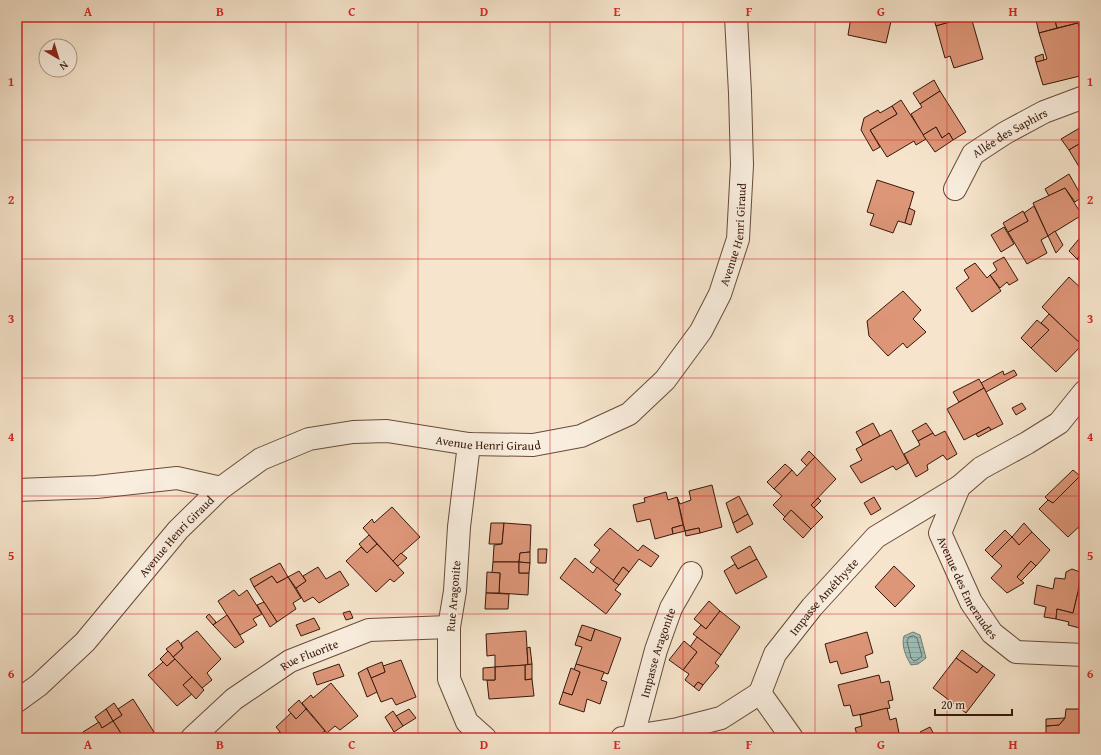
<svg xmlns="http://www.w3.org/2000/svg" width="1101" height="755" font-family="'Gentium Book Plus',serif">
<defs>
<pattern id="water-rules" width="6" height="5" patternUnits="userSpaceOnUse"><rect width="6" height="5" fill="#9dbfb8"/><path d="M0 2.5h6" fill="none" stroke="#88a39d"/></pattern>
</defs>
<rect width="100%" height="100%" fill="#f6e5cc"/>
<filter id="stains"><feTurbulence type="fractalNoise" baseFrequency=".005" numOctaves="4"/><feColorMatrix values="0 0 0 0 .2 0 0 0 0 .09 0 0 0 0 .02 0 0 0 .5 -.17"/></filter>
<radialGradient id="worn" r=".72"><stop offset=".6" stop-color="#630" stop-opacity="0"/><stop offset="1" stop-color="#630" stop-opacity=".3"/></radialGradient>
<path fill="url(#water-rules)" stroke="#757c73" d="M913,632l7,3 6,23 -8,6 -7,1c-5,-8 -10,-20 -7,-29z"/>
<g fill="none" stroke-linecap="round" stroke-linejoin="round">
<path stroke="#6a6c62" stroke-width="1" d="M914,636l3,2 5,18 -5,4 -3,1 -3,-3 -4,-17 2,-4z"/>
</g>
<g fill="#dd9678" stroke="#38180b">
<path d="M851,17h41l-6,26 -38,-8z"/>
<path d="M933,17h24l1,3 -22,6z"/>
<path d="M967,17h4l12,42 -29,9 -4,-12 -5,2 -9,-32z"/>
<path d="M1045,17h9l3,11 -18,5 -3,-13z"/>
<path d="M1063,17h13l2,6 -21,5 -2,-8z"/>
<path d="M1078,23l6,20v32l-41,10 -7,-23 11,-3 -8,-26z"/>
<path d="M1043,54l1,6 -8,2 -1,-5z"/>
<path d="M934,80l6,11 -20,13 -7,-11z"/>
<path d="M940,91l26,41 -13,8 -4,-7 -7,5 -6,-11 -13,8 -12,-21 11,-7 -2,-3z"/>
<path d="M901,100l25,39 -10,6 -2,-4 -27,16 -17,-27 27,-16 -5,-8z"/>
<path d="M892,106l5,8 -27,16 10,17 -7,4 -12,-21 3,-12 14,-8 2,3z"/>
<path d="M1083,126l1,2v13l-15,9 -8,-11z"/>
<path d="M936,127l6,11 7,-5 4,7 -18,12 -12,-17z"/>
<path d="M1084,141v34l-15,-25z"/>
<path d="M1069,174l13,23 -7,5 -10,-14 -16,8 -4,-7z"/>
<path d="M877,180l37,12 -9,31 -7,-2 -5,12 -23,-8 4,-11 -7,-2z"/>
<path d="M1065,188l17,27 -34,21 -15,-33z"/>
<path d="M1034,206l14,30 -7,4 6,13 -20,11 -19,-32 20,-11 -4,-8z"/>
<path d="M909,208l6,3 -4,14 -6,-2z"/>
<path d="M1023,211l5,10 -20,11 -5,-9z"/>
<path d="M1004,227l10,17 -13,8 -10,-17z"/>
<path d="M1055,231l8,14 -7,8 -8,-17z"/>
<path d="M1083,234l1,17 -7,8 -8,-8z"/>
<path d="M1084,251v15l-7,-7z"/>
<path d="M1004,257l14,23 -9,5 -2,-3 -7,6 -10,-13 7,-5 -4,-7z"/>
<path d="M975,263l12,15 3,-3 11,16 -29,21 -16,-24 13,-10 -5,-8z"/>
<path d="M1069,277l15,14v44l-6,7 -36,-35z"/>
<path d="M903,291l18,19 -8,9 13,13 -19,16 -4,-5 -15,13 -19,-20 -2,-15z"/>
<path d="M1049,314l33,31 -26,27 -25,-24 18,-18 -8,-7z"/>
<path d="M1037,320l12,10 -18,18 -10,-10z"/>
<path d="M1014,370l3,5 -31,17 -5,-9 22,-12 1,4z"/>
<path d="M979,379l5,9 -25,14 -6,-10z"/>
<path d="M984,388l19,36 -12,6 -2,-3 -25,13 -17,-31z"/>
<path d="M1022,403l4,6 -10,6 -4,-7z"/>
<path d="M873,423l7,13 -17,9 -7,-13z"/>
<path d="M926,423l7,10 -15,8 -6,-10z"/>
<path d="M989,427l2,3 -13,7 -2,-3z"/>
<path d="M891,430l17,33 -12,7 -3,-4 -32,17 -11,-17 12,-6 -6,-11z"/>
<path d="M945,431l12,23 -10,6 -4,-5 -16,10 1,5 -12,7 -12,-23 16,-9 -2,-4 15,-8 2,3z"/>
<path d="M809,451l6,6 -8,9 -6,-6z"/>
<path d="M815,457l21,22 -25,26 12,12 -12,12 -20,-19 -6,7 -12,-12 9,-9 -8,-7 18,-19 5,6z"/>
<path d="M785,464l7,6 -18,19 -7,-7z"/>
<path d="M1073,470l7,6 -27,27 -5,-3 -3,-3z"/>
<path d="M1080,476l4,4v42l-16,15 -29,-28 9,-9 5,3z"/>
<path d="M712,485l10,42 -22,6 -1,-5 -14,3 -8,-34 3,7 11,-4 -2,-9z"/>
<path d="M666,492l2,8 9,-3 6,28 -11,3 1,6 -18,5 -5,-20 -13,3 -4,-17 12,-3 -1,-4z"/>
<path d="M739,496l9,18 -15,9 -7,-20z"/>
<path d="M874,497l7,12 -10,6 -7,-12z"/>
<path d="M818,498l3,3 -7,7 -3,-3z"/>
<path d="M392,507l28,30 -27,24 -30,-33 9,-9 2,4z"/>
<path d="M791,510l20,19 -8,9 -20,-19z"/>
<path d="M748,514l5,10 -16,9 -4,-10z"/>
<path d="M491,523h13l-2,21h-13z"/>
<path d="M504,523l27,2 -1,27 -10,1 -1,9h-26l1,-17 8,-1z"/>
<path d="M1024,523l8,9 -13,13 -7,-8z"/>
<path d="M683,525l2,6 -12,3 -1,-6z"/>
<path d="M610,528l28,23 5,-6 16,11 -8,11 -12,-8 -10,13 -6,-5 -10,14 -23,-19 10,-12 -6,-5z"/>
<path d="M699,528l1,5 -14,3 -1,-5z"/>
<path d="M1005,530l7,7 -20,20 -7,-7z"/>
<path d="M1032,532l18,18 -14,16 -5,-5 -14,16 7,6 -17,10 -16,-15 11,-12 -10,-9 20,-20 7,8z"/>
<path d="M369,535l8,9 -10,9 -8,-9z"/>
<path d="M377,544l27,29 -10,9 -4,-3 -14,13 -30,-31 15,-14 6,6z"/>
<path d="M750,546l7,13 -19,10 -7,-12z"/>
<path d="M538,549h9l-1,14h-8z"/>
<path d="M530,552v11l-11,-1 1,-9z"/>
<path d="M401,553l6,5 -9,8 -5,-5z"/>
<path d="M575,558l18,15 4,-6 22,18 -4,5 6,4 -15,20 -46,-36z"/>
<path d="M757,559l10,18 -31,17 -12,-23 11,-7 3,5z"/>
<path d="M1031,561l5,5 -15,15 -4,-4z"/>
<path d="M493,562h26v11h10l-1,22 -29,-2 1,-20h-8z"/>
<path d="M519,562l11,1 -1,10h-10z"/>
<path d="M280,563l8,14 -11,6 -5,-7 -18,11 -4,-8z"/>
<path d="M894,566l21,20 -20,21 -20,-20z"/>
<path d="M318,567l8,12 14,-8 9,14 -30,18 -6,-6 -9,5 -8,-14 10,-7 -3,-5z"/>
<path d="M623,567l6,5 -10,13 -6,-4z"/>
<path d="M1072,569l8,3 -2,20 -5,21 -16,-4 -1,10 -12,-2 2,-10 -12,-3 3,-19 16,4 2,-11 10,1 1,-7z"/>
<path d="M299,571l7,10 -10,7 -8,-11z"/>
<path d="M487,572l13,1 -1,20h-13z"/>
<path d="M272,576l5,7 11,-6 13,21 -8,5 3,6 -19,13 -23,-35z"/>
<path d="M234,590l5,6 8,-6 15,24 -9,5 4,6 -17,10 -22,-34z"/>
<path d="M1078,592l6,2v15l-4,19 -12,-3 1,-3 -13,-3 1,-10 16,4z"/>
<path d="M486,593l23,1 -1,15h-23z"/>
<path d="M709,601l11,10 -14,18 -12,-10z"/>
<path d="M264,602l13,20 -7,5 -13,-22z"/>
<path d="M350,611l3,7 -7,2 -3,-7z"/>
<path d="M720,611l20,16 -19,28 -28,-21 8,-9 5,4z"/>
<path d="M209,614l7,8 -3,3 -7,-8z"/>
<path d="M227,615l17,27 -9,6 -22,-23z"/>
<path d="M314,618l6,11 -19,7 -5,-11z"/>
<path d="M582,625l13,4 -4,12 -13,-5z"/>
<path d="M595,629l26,9 -13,36 -32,-10 6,-17 -7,-2 3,-9 13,5z"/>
<path d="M197,631l24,28 -14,14 5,7 -10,8 -29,-31 10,-9 -2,-5z"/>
<path d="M526,631l2,34 -33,2v-12l-8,1 -1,-22z"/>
<path d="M867,632l6,21 -8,3 3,11 -27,7 -4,-13 -7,2 -5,-19z"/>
<path d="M697,637l24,18 -6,8 4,3 -16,19 -5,-3 -4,5 -9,-7 4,-6 -6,-4 14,-18 -7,-5z"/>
<path d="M178,640l5,8 -10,9 -7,-8z"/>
<path d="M684,641l13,11 -14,18 -14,-10z"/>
<path d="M530,647l2,17 -4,1 -1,-17z"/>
<path d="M962,650l21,16 -6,7 -21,-15z"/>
<path d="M168,651l7,8 -8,7 -7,-7z"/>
<path d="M956,658l21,15 6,-7 12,9 -29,38 -33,-25z"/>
<path d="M175,659l17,18 -9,8 9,9 -15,12 -29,-31 15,-13 4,4z"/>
<path d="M401,660l15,37 -20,8 -4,-7 -11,4 -10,-24 14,-6 -2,-6z"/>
<path d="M382,662l3,10 -14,6 -4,-10z"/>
<path d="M339,664l5,12 -27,9 -4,-12z"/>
<path d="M532,664v15l-7,1v-15z"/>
<path d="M576,664l28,8 -3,8 6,2 -7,22 -13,-5 -3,13 -25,-8 4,-12 9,3 8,-23 -6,-2z"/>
<path d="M525,665v15l7,-1 2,17 -45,3 -2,-19h8v-13z"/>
<path d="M495,667v13h-12v-12z"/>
<path d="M367,668l10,24 -10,5 -9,-24z"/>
<path d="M571,668l9,4 -8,23 -9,-3z"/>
<path d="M879,675l2,8 8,-2 4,19 -5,1 2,7 -37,8 -3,-11 -6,1 -6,-21z"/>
<path d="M192,677l12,13 -8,9 -13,-14z"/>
<path d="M698,682l5,3 -4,6 -5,-4z"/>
<path d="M331,683l27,33 -18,14 -5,-4 -8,7 -25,-30 9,-8 2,3z"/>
<path d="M133,699l21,33 -10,6h-20l-11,-17 9,-6 -4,-6z"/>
<path d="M299,700l7,9 -10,10 -8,-9z"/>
<path d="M114,703l8,12 -9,6 -7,-12z"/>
<path d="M887,708l3,12 6,-2 4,20h-42l-3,-10 7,-2 -2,-11z"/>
<path d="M106,709l7,12 -11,7 -7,-11z"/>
<path d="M306,709l19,22 -10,7h-30l-9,-11 15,-14 5,6z"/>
<path d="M409,709l7,9 -13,8 -7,-10z"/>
<path d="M1066,709h18l-1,29h-50v-2l13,-1v-9l13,-1 6,-7z"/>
<path d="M393,711l10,15 -9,6 -9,-15z"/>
<path d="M1065,718l-6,7 -13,1v-7z"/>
<path d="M113,721l11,17h-38l-3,-6 16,-10 3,6z"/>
<path d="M930,727l6,11h-11l-5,-6z"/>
<path d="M279,732l6,6h-12z"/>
</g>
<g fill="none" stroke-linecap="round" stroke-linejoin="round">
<defs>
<g id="minor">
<path id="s1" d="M955,189l18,-35 32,-21 39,-21 40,-15"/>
<path id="s2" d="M1084,392l-25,31 -32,20 -46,25 -22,19 -19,46 31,69 21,31 24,19 68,3"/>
<path d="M469,444l-10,83 -4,64 -6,36v52l18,43 18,16"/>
<path d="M17,490l79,-3 81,-9 44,10"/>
<path id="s3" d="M760,693l15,-39 37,-47 64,-70 83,-50"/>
<path d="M760,693l32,45"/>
<path id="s4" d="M17,701l22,-16 46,-43 93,-112 43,-42 40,-29 48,-20 44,-7 34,-1 82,13 64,1 48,-9 48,-22 36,-34 36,-49 19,-37 18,-55 4,-74 -2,-72 -4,-76"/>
<path id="s5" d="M633,736l23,-86 15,-42 20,-35"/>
<path id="s6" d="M192,738l42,-39 56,-38 79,-31 80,-3"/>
<path d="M622,738l56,-9 43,-11 39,-25"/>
</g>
</defs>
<use href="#minor" stroke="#684b3b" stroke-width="24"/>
<use href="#minor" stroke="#f9eede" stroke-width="22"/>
</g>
<path fill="none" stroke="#d62828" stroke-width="1" stroke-opacity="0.55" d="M154,17v721M286,17v721M418,17v721M550,17v721M683,17v721M815,17v721M947,17v721M17,140h1067M17,259h1067M17,378h1067M17,496h1067M17,614h1067"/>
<g text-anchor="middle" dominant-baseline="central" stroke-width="4" stroke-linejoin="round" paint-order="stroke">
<g font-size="12" fill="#38180b" stroke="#f9eede">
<text stroke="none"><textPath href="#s1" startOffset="82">Allée des Saphirs</textPath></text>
<text stroke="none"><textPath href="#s4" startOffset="938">Avenue Henri Giraud</textPath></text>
<text stroke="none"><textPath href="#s4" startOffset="578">Avenue Henri Giraud</textPath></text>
<text stroke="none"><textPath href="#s4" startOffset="230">Avenue Henri Giraud</textPath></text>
<text stroke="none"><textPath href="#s2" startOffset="270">Avenue des Emeraudes</textPath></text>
<text transform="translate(453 596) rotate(-85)">Rue Aragonite</text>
<text stroke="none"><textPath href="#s3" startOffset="117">Impasse Améthyste</textPath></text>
<text stroke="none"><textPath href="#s5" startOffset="87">Impasse Aragonite</textPath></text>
<text stroke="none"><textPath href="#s6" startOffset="145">Rue Fluorite</textPath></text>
</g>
</g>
<rect width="1101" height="755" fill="none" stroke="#f6e5cc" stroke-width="44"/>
<g transform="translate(58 58) rotate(142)"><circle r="19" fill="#f9eede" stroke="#ac988a"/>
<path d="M0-3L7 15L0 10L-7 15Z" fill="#8f2418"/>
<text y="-6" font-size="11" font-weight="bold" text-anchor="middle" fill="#38180b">N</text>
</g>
<path d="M935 709v6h77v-6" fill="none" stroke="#38180b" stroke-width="2"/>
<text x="941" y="709" font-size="12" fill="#38180b" stroke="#f9eede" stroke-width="3" paint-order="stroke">20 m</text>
<rect x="22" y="22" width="1057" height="711" fill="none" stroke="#d62828" stroke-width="1.5"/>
<g font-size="13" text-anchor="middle" font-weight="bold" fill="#d62828">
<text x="88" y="16">A</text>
<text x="220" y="16">B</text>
<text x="352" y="16">C</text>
<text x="484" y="16">D</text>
<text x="617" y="16">E</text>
<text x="749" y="16">F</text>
<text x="881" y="16">G</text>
<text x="1013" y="16">H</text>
<text x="11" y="86">1</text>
<text x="1090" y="86">1</text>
<text x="11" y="204">2</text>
<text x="1090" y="204">2</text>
<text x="11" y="323">3</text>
<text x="1090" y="323">3</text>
<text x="11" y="441">4</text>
<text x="1090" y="441">4</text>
<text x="11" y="560">5</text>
<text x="1090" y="560">5</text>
<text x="11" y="678">6</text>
<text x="1090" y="678">6</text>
<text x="88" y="749">A</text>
<text x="220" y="749">B</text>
<text x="352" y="749">C</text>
<text x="484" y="749">D</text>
<text x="617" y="749">E</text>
<text x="749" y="749">F</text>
<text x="881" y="749">G</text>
<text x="1013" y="749">H</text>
</g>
<rect width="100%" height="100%" filter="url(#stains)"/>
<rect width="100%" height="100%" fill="url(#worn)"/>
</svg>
